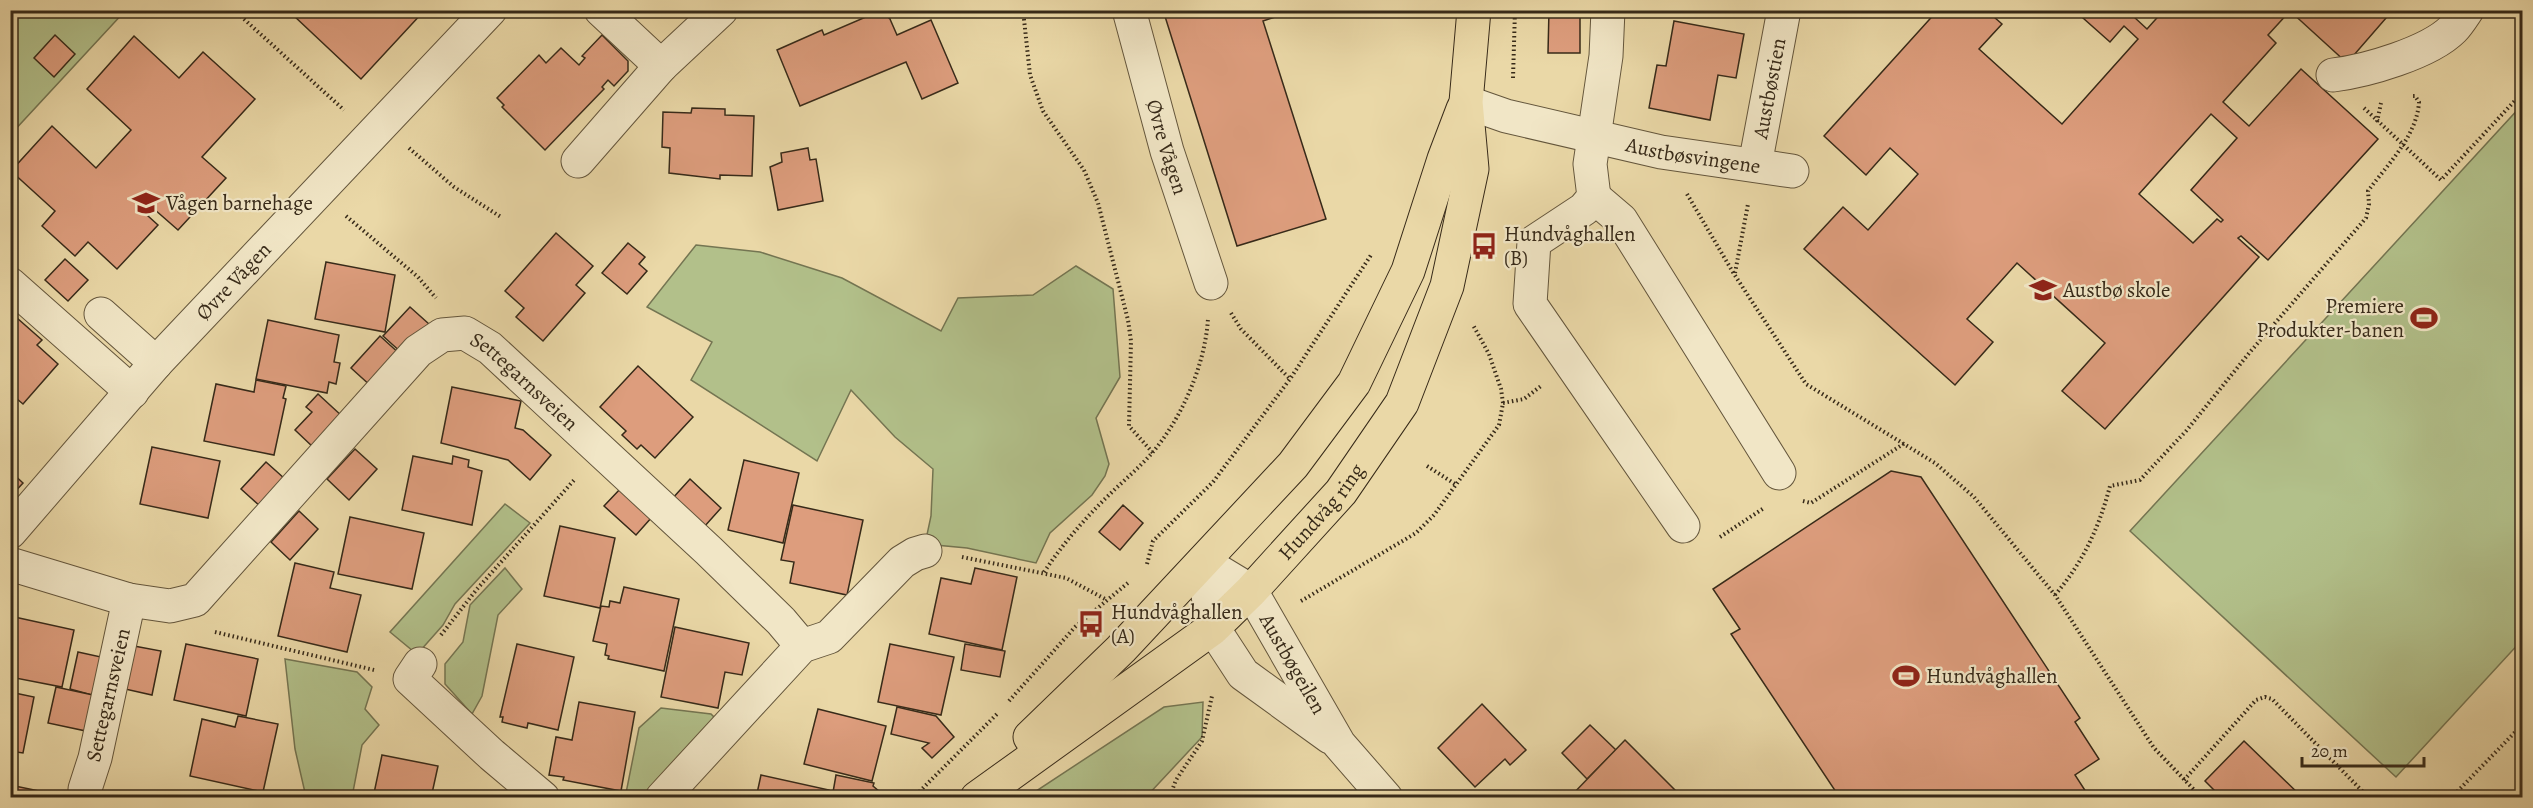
<svg xmlns="http://www.w3.org/2000/svg" width="2533" height="808" font-family="Alegreya,serif">
<rect width="100%" height="100%" fill="#ead8a7"/>
<filter id="stains"><feTurbulence type="fractalNoise" baseFrequency=".00333" numOctaves="4"/><feColorMatrix values="0 0 0 0 .2 0 0 0 0 .09 0 0 0 0 .02 0 0 0 .5 -.17"/></filter>
<radialGradient id="worn" r=".72"><stop offset=".6" stop-color="#630" stop-opacity="0"/><stop offset="1" stop-color="#630" stop-opacity=".3"/></radialGradient>
<g fill="#b2c08a" stroke="#747552" stroke-width="1.5">
<path d="M11,11h114l-114,123z"/>
<path d="M2522,105v535l-126,137 -266,-246z"/>
<path d="M696,245l64,7 82,26 99,53 17,-33 75,-3 43,-29 37,23 7,88 -24,41 13,46 -4,12 -13,19 -42,38 -14,30 -69,-15 -42,-4 6,-28 2,-47 -38,-32 -44,-47 -34,71 -126,-81 21,-38 -65,-35z"/>
<path d="M505,504l25,19 -75,81 -12,21 -23,26h-7l-23,-19z"/>
<path d="M505,568l17,21 -24,26 -16,81 -10,18 -27,-30v-20l18,-22 7,-37z"/>
<path d="M285,659l72,13 15,15 -7,22 14,16 -17,20 -10,52h-46l-11,-48z"/>
<path d="M1203,702l-1,35 -56,60h-119l137,-90z"/>
<path d="M661,708l50,6 7,7 -70,76 -23,1 14,-70z"/>
</g>
<g fill="#dd9d7d" stroke="#372a19" stroke-width="1.5" fill-rule="evenodd">
<path d="M298,10h123l2,2 -62,67 -68,-64z"/>
<path d="M421,10h14l-4,5 -3,-4 -4,5z"/>
<path d="M882,10h4l11,25 34,-15 27,63 -36,16 -16,-37 -106,44 -23,-56 45,-20 2,5z"/>
<path d="M886,10h22l-19,8z"/>
<path d="M1163,10h133l-33,11 63,198 -89,27z"/>
<path d="M1549,10h31v43h-32z"/>
<path d="M1716,10h23l-1,5z"/>
<path d="M1938,10h48l16,14 -23,25 83,75 76,-85 -14,-13 -14,16 -36,-32h65l-5,7 13,12 17,-19h229l-46,53 -57,-52 -22,24 8,8 -53,59 26,24 52,-57 77,70 -110,121 -27,-24 -3,2 21,19 -154,172 -43,-38 43,-48 -88,-80 -50,56 26,23 -38,43 -151,-136 39,-42 25,23 50,-56 -28,-26 -24,27 -42,-39zM2211,114l26,24 -46,52 32,30 -2,2 -4,-3 -24,24 -54,-49z"/>
<path d="M1674,21l70,13 -8,44 -18,-3 -8,45 -61,-12 8,-43 9,1z"/>
<path d="M55,35l20,19 -21,23 -20,-19z"/>
<path d="M602,35l26,26v10l-14,15 -6,-6 -6,7 2,2 -59,61 -43,-43 2,-2 -7,-7 42,-43 7,8 15,-15 18,17 6,-7 -3,-2z"/>
<path d="M134,36l45,42 24,-26 52,47 -53,58 24,21 -48,52 -24,-21 -6,7 10,9 -41,44 -29,-27 -13,14 -33,-30 13,-15 -44,-40 41,-45 44,42 35,-38 -44,-41z"/>
<path d="M692,108l33,1v6l29,1 -2,60 -32,-1v4l-51,-6 1,-25 -8,-1 1,-35 28,1z"/>
<path d="M808,148l2,12 6,-1 7,42 -45,9 -8,-43 12,-5 -1,-9z"/>
<path d="M556,233l37,33 -17,19 9,8 -42,48 -27,-24 8,-9 -19,-17z"/>
<path d="M628,243l17,14 -6,7 8,7 -20,23 -25,-21z"/>
<path d="M65,259l23,21 -20,21 -23,-21z"/>
<path d="M326,262l69,13 -10,57 -70,-13z"/>
<path d="M410,307l19,17 -26,30 -20,-18z"/>
<path d="M17,318l25,22 -5,5 21,19 -35,40 -13,-11v-72l3,2z"/>
<path d="M268,320l71,15 -5,27 6,1 -4,21 -7,-2 -2,11 -71,-14z"/>
<path d="M380,336l21,19 -29,32 -21,-19z"/>
<path d="M638,366l55,51 -38,41 -14,-13 -4,4 -15,-14 4,-4 -26,-24z"/>
<path d="M256,380l30,6 -3,12 3,1 -12,56 -70,-14 12,-57 38,8z"/>
<path d="M452,387l69,14 -6,27 8,2 28,25 -21,25 -22,-20 -67,-17z"/>
<path d="M318,394l25,23 -29,31 -19,-18 17,-18 -6,-5z"/>
<path d="M152,447l68,14 -12,57 -68,-14z"/>
<path d="M355,449l22,20 -28,31 -22,-21z"/>
<path d="M413,456l39,8 1,-8 16,4 -1,7 14,4 -10,54 -70,-15z"/>
<path d="M744,460l55,13 -16,70 -55,-13z"/>
<path d="M266,462l19,17 -25,27 -19,-17z"/>
<path d="M10,471l13,12 -13,14z"/>
<path d="M1891,471l30,6 159,241 -5,4 24,37 -24,16 15,23h-250l-109,-164 9,-5 -27,-40z"/>
<path d="M690,479l31,29 -17,19 -32,-28z"/>
<path d="M621,488l31,29 -16,18 -32,-29z"/>
<path d="M793,505l70,15 -16,75 -57,-12 4,-21 -13,-2z"/>
<path d="M1123,505l20,18 -23,27 -21,-18z"/>
<path d="M299,511l19,18 -28,31 -19,-18z"/>
<path d="M350,517l74,16 -12,56 -74,-15z"/>
<path d="M560,526l55,12 -15,70 -56,-12z"/>
<path d="M295,563l39,9 -4,16 31,7 -14,57 -69,-16z"/>
<path d="M975,568l42,9 -15,73 -73,-16 12,-56 30,6z"/>
<path d="M624,587l55,12 -15,72 -56,-12 1,-3 -4,-1 2,-11 -14,-3 8,-35 8,1 1,-6 10,2z"/>
<path d="M10,616l64,14 -12,57 -52,-10z"/>
<path d="M675,627l74,16 -7,32 -17,-3 -7,36 -57,-11z"/>
<path d="M186,644l72,15 -12,57 -72,-16z"/>
<path d="M517,644l57,13 -16,73 -30,-7 -1,5 -25,-6 1,-5h-3z"/>
<path d="M890,644l64,13 -13,58 -63,-13z"/>
<path d="M965,644l40,7 -5,26 -39,-7z"/>
<path d="M134,646l27,5 -9,44 -27,-6z"/>
<path d="M78,652l23,5 -9,38 -22,-6z"/>
<path d="M56,687l37,8 -7,36 -38,-8z"/>
<path d="M10,692l24,5 -11,56 -13,-2z"/>
<path d="M579,702l56,10 -14,79 -58,-11 1,-3 -15,-2 7,-38 16,3z"/>
<path d="M1482,704l44,46 -16,15 -5,-6 -30,28 -37,-39z"/>
<path d="M897,707l39,9 18,21 -22,21 -10,-10 7,-5 -38,-9z"/>
<path d="M818,709l68,17 -14,55 -68,-17z"/>
<path d="M238,716l40,8 -15,68 -73,-16 12,-57 33,8z"/>
<path d="M1590,725l26,25 -29,29 -25,-26z"/>
<path d="M1625,740l58,58h-114z"/>
<path d="M2244,741l59,57h-81l-17,-17z"/>
<path d="M382,755l56,11 -7,32h-58z"/>
<path d="M761,775l68,15 -2,8h-71z"/>
<path d="M836,775l38,8 -1,3 14,12h-55z"/>
<path d="M10,785l44,9v4h-44z"/>
</g>
<g fill="none" stroke-linecap="round" stroke-linejoin="round">
<defs>
<g id="minor">
<path d="M601,10l60,56"/>
<path id="s1" d="M1129,10l38,141 44,132"/>
<path d="M1608,10l-2,46 -16,108 4,33 -10,12 -50,33 -4,62 153,222"/>
<path d="M2333,75c33,-4 96,-22 120,-46 5,-5 10,-13 14,-19"/>
<path id="s2" d="M1466,102l40,14 155,36 131,19"/>
<path d="M578,161l83,-95 60,-56"/>
<path id="s3" d="M1755,165l29,-155"/>
<path d="M1594,197l27,23 158,253"/>
<path d="M10,284l122,108"/>
<path d="M101,314l55,49"/>
<path id="s4" d="M10,532l146,-169 334,-353"/>
<path id="s5" d="M1203,562l48,29 88,153 47,54"/>
<path d="M1203,562l10,66 30,46 87,63"/>
<path d="M10,564l119,36 -34,158 -10,31"/>
<path id="s6" d="M129,600l41,6 25,-6 223,-249 24,-16 23,-2 25,15 219,203 72,70 21,25"/>
<path d="M420,664l-10,15 82,76 51,43"/>
<path d="M662,798l140,-152 27,-9 73,-75 13,-8 10,-3"/>
</g>
<g id="major">
<path d="M1030,737l91,-88 172,-184 61,-82 54,-112 36,-112 19,-50"/>
<path id="s7" d="M977,798l236,-170 38,-37 90,-99 61,-89 45,-117 25,-117 -6,-67 8,-92"/>
</g>
</defs>
<use href="#minor" stroke="#64563c" stroke-width="35"/>
<use href="#major" stroke="#372a19" stroke-width="35"/>
<g stroke="#372a19" stroke-width="4" stroke-dasharray="1.5 3" stroke-linecap="butt">
<path d="M234,10l110,100"/>
<path d="M1023,10l7,65 13,36 41,59 14,33 30,117 3,21 -2,85 24,27"/>
<path d="M1513,78l2,-68"/>
<path d="M2364,108l77,72 81,-87"/>
<path d="M2377,122l4,-19"/>
<path d="M409,148l45,39 47,30"/>
<path d="M1687,194l47,80 72,110 129,79 39,34 81,98 99,153 48,50"/>
<path d="M346,216l72,61 18,21"/>
<path d="M1735,273l13,-69"/>
<path d="M1231,313l10,16 49,50"/>
<path d="M1503,403l21,-4 17,-13"/>
<path d="M1427,466l28,18"/>
<path d="M1803,501l8,2 94,-60"/>
<path d="M1720,537l44,-29"/>
<path d="M962,557l104,21 41,22"/>
<path d="M1147,564l6,-23 60,-59 77,-103 81,-124"/>
<path d="M1044,572c19,-28 40,-53 65,-77 14,-14 30,-27 43,-42 30,-35 53,-88 56,-134"/>
<path d="M2055,595c28,-33 44,-67 55,-109l30,-6 46,-49 64,-79 116,-134 3,-14 -1,-13c19,-26 49,-55 51,-89l-4,-6h-4"/>
<path d="M1301,601l115,-68 18,-18 65,-90 4,-22 -2,-14 -12,-35 -16,-29"/>
<path d="M215,632l159,38"/>
<path d="M441,635l36,-46 98,-110"/>
<path d="M1009,701l66,-74 54,-45"/>
<path d="M2184,780l72,-80 9,-3 7,2 97,99"/>
<path d="M1170,796l6,-16 26,-39 10,-45"/>
<path d="M913,798l85,-85"/>
<path d="M2451,798l71,-73"/>
</g>
<use href="#minor" stroke="#f1e6c6" stroke-width="33"/>
<use href="#major" stroke="#ead8a7" stroke-width="33"/>
</g>
<defs>
<symbol id="school-bare" viewBox="-9 -9 18 18"><path d="M0-5L7-2L0 1L-7-2ZM-4 1L0 2.5L4 1V4Q0 6-4 4Z" fill="#8f2418" stroke="#f1e6c6" stroke-width="2.5" paint-order="stroke"/></symbol>
<symbol id="bus-bare" viewBox="-9 -9 18 18"><path d="M-5-6H5V4H4V6H2V4H-2V6H-4V4H-5ZM-3.5-4V0h7V-4ZM-3.5 1.2v1.5H-2V1.2ZM2 1.2v1.5H3.5V1.2Z" fill="#8f2418" stroke="#f1e6c6" stroke-width="2.5" paint-order="stroke"/></symbol>
<symbol id="stadium-bare" viewBox="-9 -9 18 18"><path d="M0-5a6.5 5 0 1 0 0 10a6.5 5 0 1 0 0-10ZM-3.5-1.8h7v3.6h-7Z" fill="#8f2418" stroke="#f1e6c6" stroke-width="2.5" paint-order="stroke"/></symbol>
</defs>
<g fill-rule="evenodd">
<use href="#school-bare" x="127" y="184" width="38" height="38"/>
<use href="#bus-bare" x="1465" y="227" width="38" height="38"/>
<use href="#school-bare" x="2024" y="271" width="38" height="38"/>
<use href="#stadium-bare" x="2405" y="299" width="38" height="38"/>
<use href="#bus-bare" x="1072" y="605" width="38" height="38"/>
<use href="#stadium-bare" x="1887" y="657" width="38" height="38"/>
</g>
<g text-anchor="middle" dominant-baseline="central" stroke-width="4.5" stroke-linejoin="round" paint-order="stroke">
<g font-size="21" fill="#372a19" stroke="#f1e6c6">
<text stroke="none"><textPath href="#s3" startOffset="78">Austbøstien</textPath></text>
<text stroke="none"><textPath href="#s1" startOffset="142">Øvre Vågen</textPath></text>
<text stroke="none"><textPath href="#s2" startOffset="234">Austbøsvingene</textPath></text>
<text stroke="none"><textPath href="#s4" startOffset="336">Øvre Vågen</textPath></text>
<text stroke="none"><textPath href="#s6" startOffset="530">Settegarnsveien</textPath></text>
<text stroke="none"><textPath href="#s7" startOffset="450">Hundvåg ring</textPath></text>
<text stroke="none"><textPath href="#s5" startOffset="140">Austbøgeilen</textPath></text>
<text transform="translate(108 695) rotate(-77)">Settegarnsveien</text>
</g>
<g font-size="21" fill="#372a19" stroke="#f1e6c6" text-anchor="start">
<text x="166" y="203">Vågen barnehage</text>
<text x="1504" y="234">Hundvåghallen<tspan x="1504" dy="24">(B)</tspan></text>
<text x="2063" y="290">Austbø skole</text>
<text x="2404" y="306" text-anchor="end">Premiere<tspan x="2404" dy="24">Produkter-banen</tspan></text>
<text x="1111" y="612">Hundvåghallen<tspan x="1111" dy="24">(A)</tspan></text>
<text x="1926" y="676">Hundvåghallen</text>
</g>
</g>
<rect width="2533" height="808" fill="none" stroke="#ead8a7" stroke-width="36"/>
<rect x="12" y="12" width="2509" height="784" fill="none" stroke="#372a19" stroke-width="3"/>
<rect x="18" y="18" width="2497" height="772" fill="none" stroke="#372a19" stroke-width="1.5"/>
<path d="M2302 757v9h122v-9" fill="none" stroke="#372a19" stroke-width="3"/>
<text x="2311" y="757" font-size="18" fill="#372a19" stroke="#f1e6c6" stroke-width="4.5" paint-order="stroke">20 m</text>
<rect width="100%" height="100%" filter="url(#stains)"/>
<rect width="100%" height="100%" fill="url(#worn)"/>
</svg>
